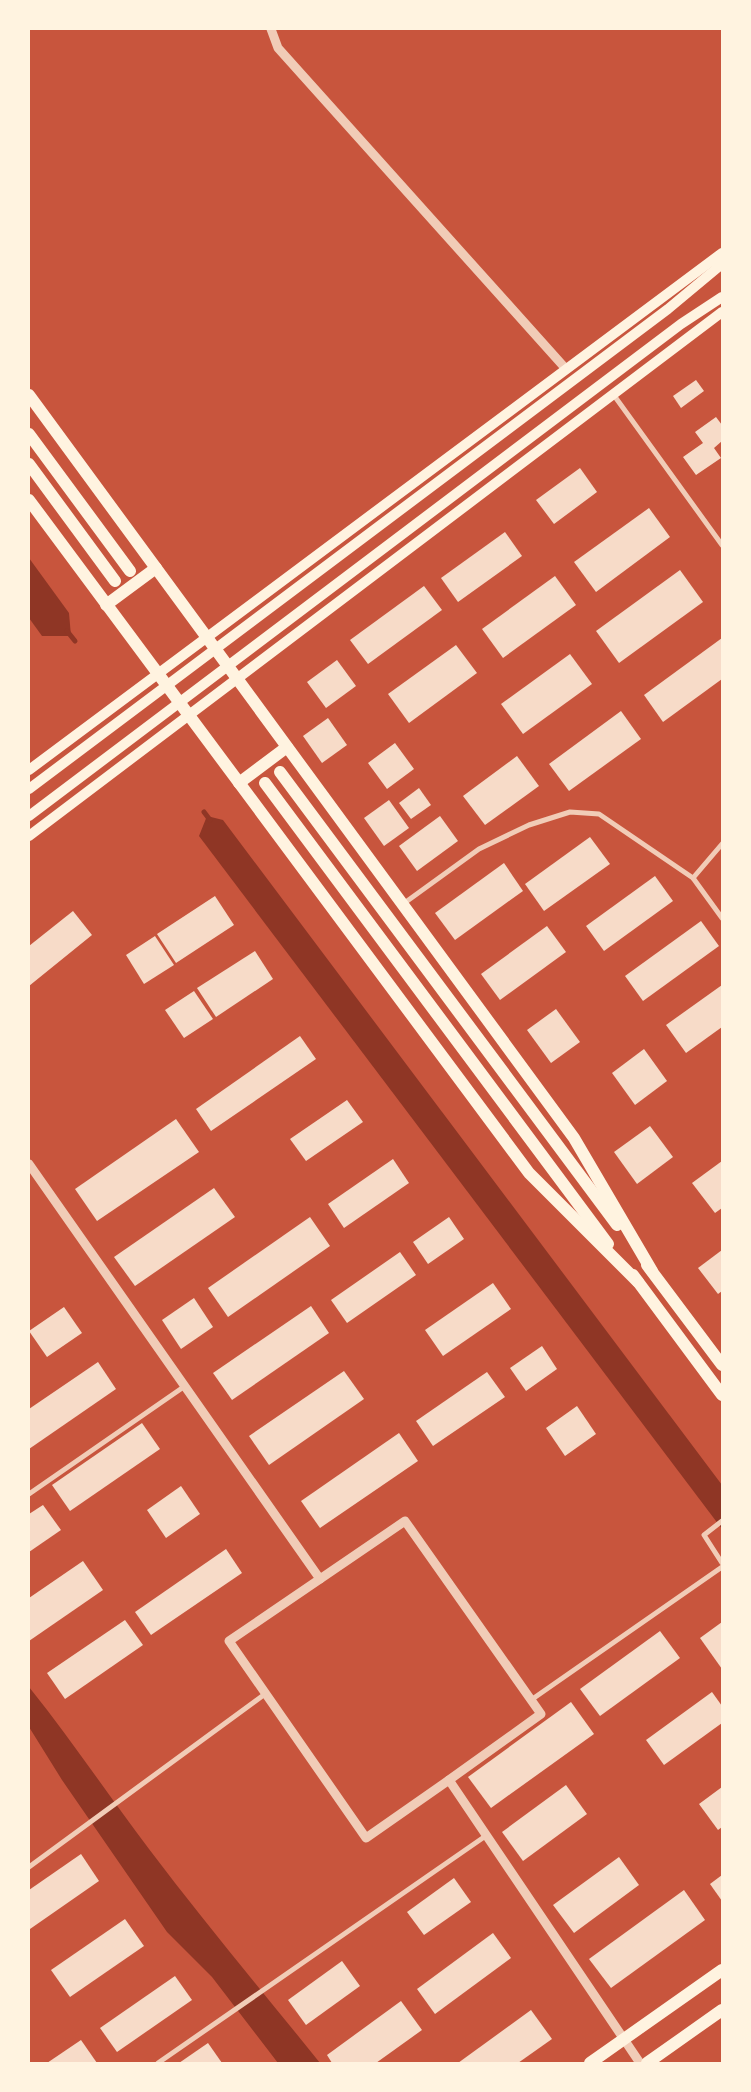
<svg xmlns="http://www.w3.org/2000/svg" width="751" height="2092" font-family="Helvetica,sans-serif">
<rect width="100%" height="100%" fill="#c8553d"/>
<g fill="#8f3625">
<path d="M29,558l40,55 2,23h-29l-13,-18z"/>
<path d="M207,816l16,4 499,665v44l-523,-693z"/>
<path d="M29,1687c42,52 79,108 120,162 55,73 114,143 171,214h-42l-66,-86 -45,-45 -105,-152 -33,-53z"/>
</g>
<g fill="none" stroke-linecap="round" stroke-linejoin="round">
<g stroke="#8f3625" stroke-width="5">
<path d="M67,631l8,10"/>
<path d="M204,812l6,8"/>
</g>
</g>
<g fill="#f7dbc8">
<path d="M696,380l8,11 -23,17 -8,-12z"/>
<path d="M716,417l6,8v16l-8,7 7,10 -25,17 -13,-18 20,-14 -8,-11z"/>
<path d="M580,468l17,24 -43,32 -18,-24z"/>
<path d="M649,508l21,29 -74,55 -22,-30z"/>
<path d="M505,532l17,24 -64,46 -17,-24z"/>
<path d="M680,570l23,32 -84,61 -23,-32z"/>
<path d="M555,576l21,29 -73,53 -21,-29z"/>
<path d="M424,586l18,24 -74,54 -18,-24z"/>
<path d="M722,638v41l-59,43 -19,-27z"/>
<path d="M456,645l21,28 -68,50 -21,-29z"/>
<path d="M570,654l22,30 -69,50 -22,-30z"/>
<path d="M337,660l19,26 -30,22 -19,-26z"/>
<path d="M621,711l20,28 -72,52 -20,-27z"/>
<path d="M328,718l19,27 -25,18 -19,-27z"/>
<path d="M395,743l19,26 -27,20 -19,-26z"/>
<path d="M517,756l22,30 -54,39 -22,-29z"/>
<path d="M419,788l12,17 -20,14 -12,-16z"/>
<path d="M389,800l20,28 -25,18 -20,-28z"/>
<path d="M440,816l18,25 -41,30 -18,-25z"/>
<path d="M590,837l20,27 -66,47 -19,-27z"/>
<path d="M504,863l19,28 -68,49 -20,-27z"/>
<path d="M655,876l18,25 -69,50 -18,-25z"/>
<path d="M215,896l19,29 -58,38 -19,-29z"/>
<path d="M73,911l19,24 -63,51v-40z"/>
<path d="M701,921l18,25 -76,55 -18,-25z"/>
<path d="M547,926l19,26 -66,48 -19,-26z"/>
<path d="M155,936l19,29 -30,19 -18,-29z"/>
<path d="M255,951l18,28 -57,38 -19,-29z"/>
<path d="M722,985v42l-36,26 -20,-28z"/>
<path d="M194,991l19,28 -29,19 -19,-28z"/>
<path d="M556,1009l24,33 -29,21 -24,-33z"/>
<path d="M300,1036l16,23 -105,72 -15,-22z"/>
<path d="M644,1049l23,32 -32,24 -23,-32z"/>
<path d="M347,1100l16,22 -57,39 -16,-22z"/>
<path d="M176,1119l23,33 -102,69 -22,-32z"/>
<path d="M650,1126l23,31 -36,27 -23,-32z"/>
<path d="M393,1159l16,24 -65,45 -16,-24z"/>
<path d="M722,1161v47l-7,5 -23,-30z"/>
<path d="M214,1188l21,29 -100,69 -21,-29z"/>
<path d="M310,1217l20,29 -102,71 -20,-29z"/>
<path d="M449,1217l15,22 -36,25 -15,-22z"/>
<path d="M722,1250v41l-4,3 -20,-26z"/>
<path d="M400,1252l16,23 -69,48 -16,-23z"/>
<path d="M493,1283l18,26 -68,47 -18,-26z"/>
<path d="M194,1298l19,29 -32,22 -19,-29z"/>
<path d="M311,1306l18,27 -97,67 -19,-27z"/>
<path d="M64,1307l18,26 -35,24 -18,-26z"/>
<path d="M542,1346l15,23 -31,22 -16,-23z"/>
<path d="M98,1362l18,27 -87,60v-40z"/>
<path d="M344,1371l20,28 -95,66 -20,-29z"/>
<path d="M487,1372l18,25 -72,49 -17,-25z"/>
<path d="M577,1406l19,28 -31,22 -19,-28z"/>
<path d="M142,1423l18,26 -90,62 -18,-26z"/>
<path d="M399,1433l19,28 -98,67 -19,-27z"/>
<path d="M181,1486l19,28 -34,24 -19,-28z"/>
<path d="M43,1505l18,25 -32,22v-38z"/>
<path d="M226,1549l16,24 -91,62 -16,-23z"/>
<path d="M83,1561l20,29 -74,51v-43z"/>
<path d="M125,1620l18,25 -78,54 -18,-26z"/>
<path d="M722,1622v47l-22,-31z"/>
<path d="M660,1631l20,27 -80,58 -20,-27z"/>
<path d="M712,1692l10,14v17l-58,42 -18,-25z"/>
<path d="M571,1702l23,32 -103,74 -23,-31z"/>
<path d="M566,1785l21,29 -64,47 -21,-29z"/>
<path d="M722,1787v40l-4,3 -19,-26z"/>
<path d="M81,1854l18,27 -69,48 -1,-39z"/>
<path d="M619,1857l20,28 -65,48 -21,-28z"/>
<path d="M722,1875v26l-12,-17z"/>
<path d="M454,1878l17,24 -47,33 -17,-23z"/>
<path d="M684,1890l21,30 -94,68 -22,-29z"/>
<path d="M125,1919l19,27 -74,51 -19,-27z"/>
<path d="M493,1933l18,25 -76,56 -18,-25z"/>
<path d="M342,1961l18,25 -54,39 -18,-25z"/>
<path d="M175,1976l17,24 -75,52 -17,-24z"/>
<path d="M401,2001l21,29 -46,33h-44l-5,-8z"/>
<path d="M531,2010l21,29 -34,24h-60z"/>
<path d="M81,2040l16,23h-50z"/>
<path d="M208,2043l14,20h-43z"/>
</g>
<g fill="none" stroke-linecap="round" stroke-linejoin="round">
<g stroke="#f1ccb7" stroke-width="5">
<path d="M613,394l109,151"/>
<path d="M693,878l29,-34"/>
<path d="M403,904l76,-55 50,-24 41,-13 29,2 94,64 29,40"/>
<path d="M29,1494l156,-108"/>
<path d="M722,1521l-18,14 18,28"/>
<path d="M531,1700l191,-133"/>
<path d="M29,1867l236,-173"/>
<path d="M158,2063l329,-228"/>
</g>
<g stroke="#f1ccb7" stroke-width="9">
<path d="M271,29l7,19 288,321"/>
<path d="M29,1164l291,415 -91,62 137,197 83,-58 191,283"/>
<path d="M320,1579l85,-58 136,193 -92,66"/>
</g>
<g stroke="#fff3e0" stroke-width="10">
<path d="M29,770l693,-517"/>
<path d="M29,789l639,-480 54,-45"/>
<path d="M29,816l652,-492 41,-27"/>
<path d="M29,836l693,-524"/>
</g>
<g stroke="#fff3e0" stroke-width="12">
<path d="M29,395l545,743 78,133"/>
<path d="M29,434l101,137"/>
<path d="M29,464l86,117"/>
<path d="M29,500l500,673 109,109"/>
<path d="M106,605l50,-37"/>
<path d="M280,772l337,453"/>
<path d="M239,783l48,-36"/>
<path d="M265,783l343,461"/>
<path d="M647,1265l75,100"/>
<path d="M633,1275l89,120"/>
<path d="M590,2063l132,-93"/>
<path d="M647,2063l75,-53"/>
</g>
</g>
<rect width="751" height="2092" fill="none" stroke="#fff3e0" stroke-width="60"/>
</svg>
